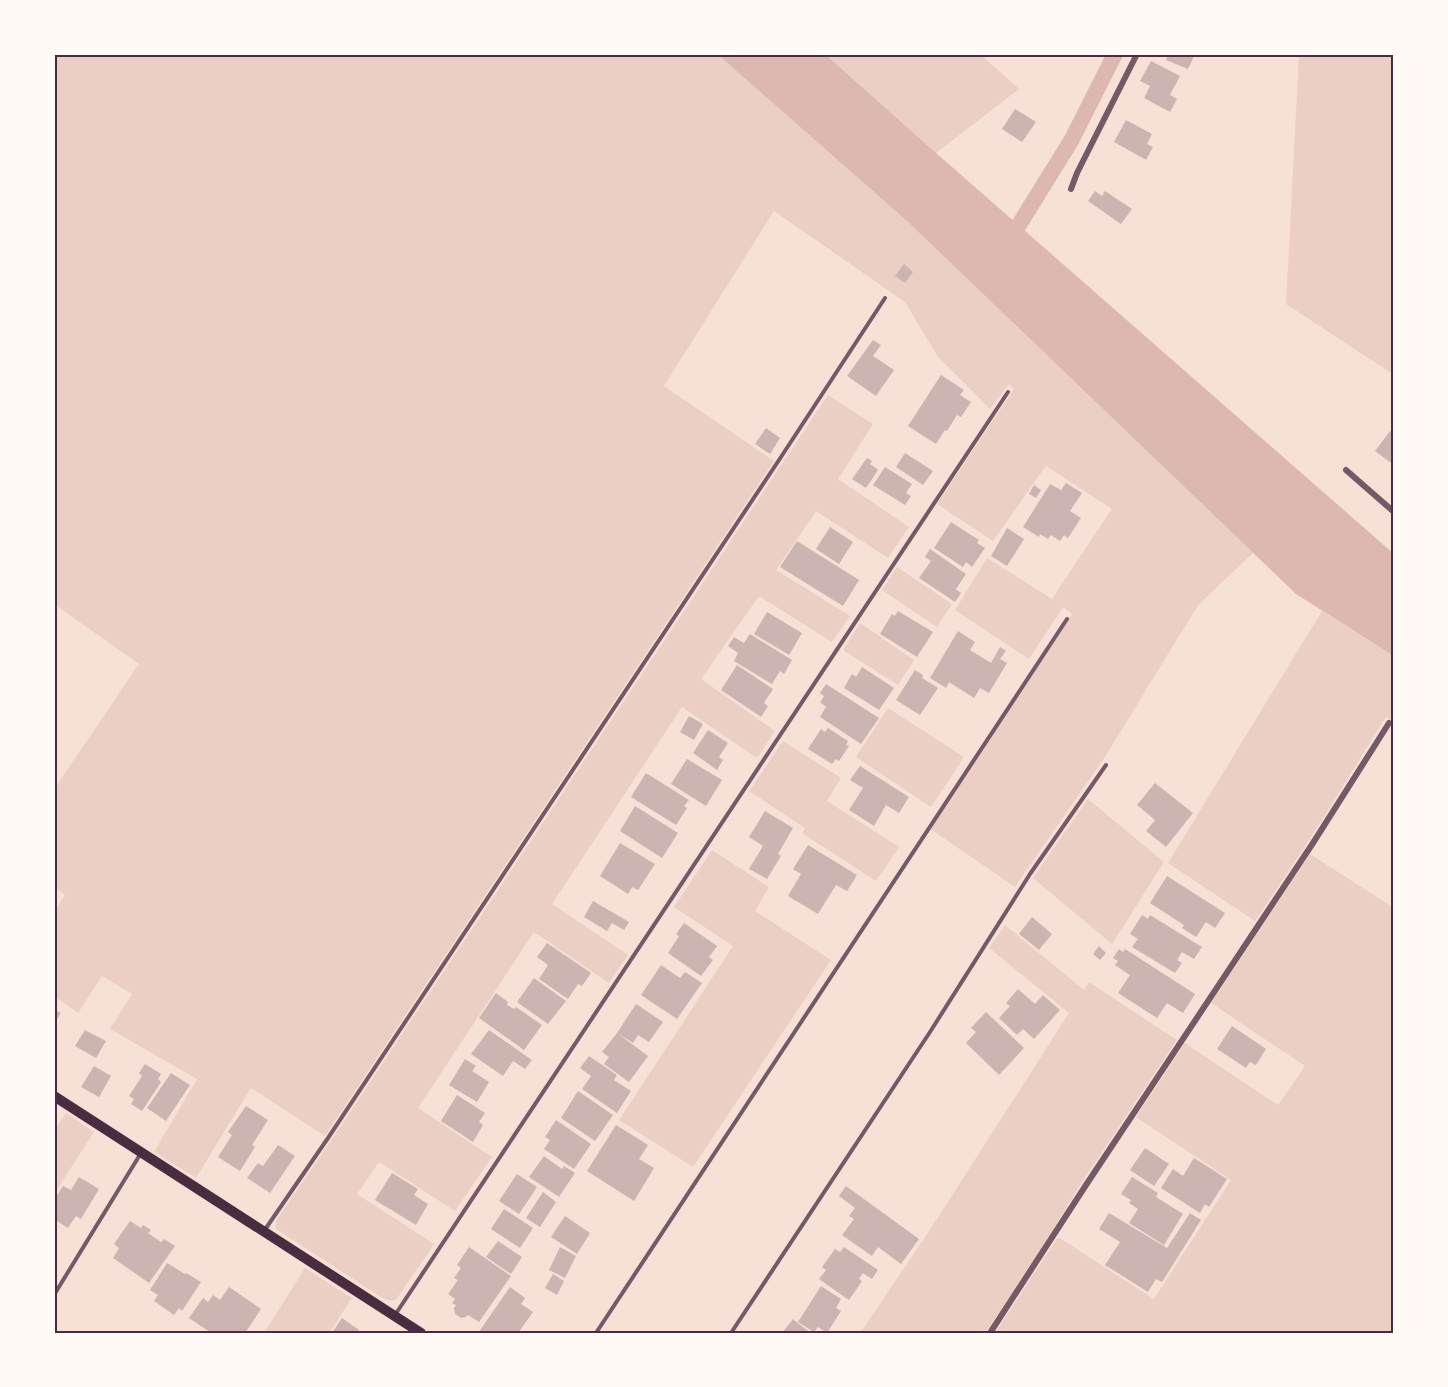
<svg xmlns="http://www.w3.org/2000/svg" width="1448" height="1387" font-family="Ubuntu,sans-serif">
<rect width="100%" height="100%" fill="#f7e1d7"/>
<g fill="#ebcfc5">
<path d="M54,54h663l190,167 346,332 -55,52 -93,152 -90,130 -86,-59 143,-214 -9,-7 -34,52 -74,-49 32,-52 65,41 60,-90 -66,-43 -53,75 -56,-37 77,-115 -5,-5 -19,25 -52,-52 -33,-55 -131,-91 -110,175 110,75 -449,675 -74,-48 -55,90 -42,-26 43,-73 -87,-50 22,-35 -30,-18 -24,37 -24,-17v-84l11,-17 -11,-8v-98l85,-125 -85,-60z"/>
<path d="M825,54h155l39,35 -83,64z"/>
<path d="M1299,54h95v321l-108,-71z"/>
<path d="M828,395l45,29 -35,55 71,48 -21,31 -72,-47 -40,59 74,46 -18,26 -73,-46 -58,83 74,52 -18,27 -75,-51 -130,197 76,51 -19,28 -75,-51 -116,176 74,49 -37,54 -76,-49 -22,32 77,50 -38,56 -5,1 -7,-2 -108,-70v-8l60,-88z"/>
<path d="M897,567l55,37 -15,23 -55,-37z"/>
<path d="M1322,611l72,45v65l-8,-4 -76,122 -55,82 -87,-58z"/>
<path d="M860,623l54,37 -16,25 -55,-35z"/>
<path d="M888,708l76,49 -33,50 -75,-50z"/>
<path d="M783,741l58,37 -14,23 72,46 -23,34 -74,-48 3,-5 -56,-37z"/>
<path d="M1088,799l76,63 -52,82 -79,-66z"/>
<path d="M712,850l57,37 -14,24 76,49 -138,207 -74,-47 114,-174 -59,-39z"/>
<path d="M1310,854l84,54v425h-399l63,-96 96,62 77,-119 -95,-63 49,-74 93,62 27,-39 -94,-63z"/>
<path d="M1005,925l79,65 5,-8 88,58 -95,142 -47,77 -50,74h-125l66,-97 143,-223 -80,-65z"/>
<path d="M66,1113l28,19 -40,62v-63z"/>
<path d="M305,1268l47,30 -23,35h-65z"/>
</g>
<path fill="#dcb8b0" d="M717,54h108l111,99 458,401v102l-98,-62 -389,-373z"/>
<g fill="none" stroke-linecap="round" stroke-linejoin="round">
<path stroke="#dcb8b0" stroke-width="16" d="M1007,244l64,-103 44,-87"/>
</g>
<g fill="#ccb4b1">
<path d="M1169,54h26l-7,15 -22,-9z"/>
<path d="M1151,61l29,15 -10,19 7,4 -7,13 -26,-14 6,-12 -10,-5z"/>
<path d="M1015,109l21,13 -14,20 -20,-13z"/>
<path d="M1126,120l26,14 -5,10 6,3 -7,13 -32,-18z"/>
<path d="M1095,191l7,5 3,-5 27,18 -11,15 -33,-23z"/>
<path d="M904,264l9,8 -8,11 -10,-7z"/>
<path d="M873,340l8,5 -8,11 21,14 -18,26 -29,-20z"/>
<path d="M941,375l23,15 -4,5 11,7 -10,15 -4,-2 -10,16 -2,-1 -9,14 -28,-18z"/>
<path d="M766,428l14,10 -10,16 -15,-10z"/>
<path d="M1390,431l4,3v31l-19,-14z"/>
<path d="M905,453l28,18 -10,14 -27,-18z"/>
<path d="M867,458l5,3 -2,3 8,6 -12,18 -14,-9z"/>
<path d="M885,467l27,17 -6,9 5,3 -6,9 -32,-20z"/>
<path d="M1066,483l16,10 -12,18 11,7 -13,20 -4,-3 -4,6 -9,-6 -3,4 -8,-5 -1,3 -16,-10 27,-43 11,6z"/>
<path d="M1034,485l7,5 -5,8 -7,-4z"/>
<path d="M951,522l28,18 -2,3 8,5 -13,19 -6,-5 -3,5 -29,-19z"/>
<path d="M830,527l23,15 -14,22 -23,-15z"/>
<path d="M1007,528l17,11 -17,27 -16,-10z"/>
<path d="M797,541l62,39 -16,26 -63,-39z"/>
<path d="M930,549l36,25 -10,15 5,4 -6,9 -36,-24 12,-17 -6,-4z"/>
<path d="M898,611l35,21 -16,25 -37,-23 12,-20 3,2z"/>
<path d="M767,612l35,21 -13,22 -35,-21z"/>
<path d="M958,631l17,11 -5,8 21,13 9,-16 6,4 -6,8 7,4 -18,30 -9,-5 -6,10 -25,-16 -3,6 -16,-10z"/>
<path d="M750,634l42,26 -8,14 -4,-3 -8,13 -38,-23 4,-8 -10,-7 6,-9 10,6z"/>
<path d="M737,665l36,24 -9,14 4,3 -7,11 -40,-27z"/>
<path d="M862,667l32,21 -15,22 -35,-22 8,-14 4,3z"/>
<path d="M915,670l8,5 -1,3 16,10 -18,27 -24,-15z"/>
<path d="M826,684l53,34 -18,26 -41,-27 6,-10 -6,-5 4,-6 -4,-3z"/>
<path d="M689,716l14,8 -9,16 -14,-8z"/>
<path d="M828,728l20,13 -2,4 3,1 -10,15 -3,-2 -4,5 -24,-15 13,-20 4,3z"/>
<path d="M708,730l20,13 -9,14 4,3 -6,10 -24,-17z"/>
<path d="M687,759l35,21 -16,26 -35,-22z"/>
<path d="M860,766l49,31 -10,16 -13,-8 -12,21 -25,-16 14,-22 -13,-8z"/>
<path d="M646,773l43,27 -5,6 3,2 -11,17 -45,-28z"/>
<path d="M1155,783l38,30 -27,34 -20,-16 9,-11 -18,-15z"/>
<path d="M635,806l43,27 -16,25 -42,-27z"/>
<path d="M765,811l28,17 -15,26 3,2 -14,23 -18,-10 14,-23 -14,-9z"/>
<path d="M620,843l35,21 -17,26 -6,-3 -4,7 -28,-18z"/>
<path d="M808,845l49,30 -10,16 -11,-6 -18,29 -30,-18 13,-22 -8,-5z"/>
<path d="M1167,876l58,37 -10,15 -9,-6 -10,15 -14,-9 2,-3 -34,-22z"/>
<path d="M593,901l36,21 -5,8 -12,-7 -5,8 -23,-14z"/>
<path d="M1142,915l6,4 2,-4 52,32 -8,12 -12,-7 -5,8 5,3 -7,10 -43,-26 6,-8 -8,-5z"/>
<path d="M1032,917l20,17 -13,16 -20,-16z"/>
<path d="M684,923l33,23 -8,11 4,3 -12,16 -33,-23 11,-17 -3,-2z"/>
<path d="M547,943l44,30 -9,13 -4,-2 -10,15 -29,-20 9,-14 -11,-8z"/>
<path d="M1099,946l7,7 -6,7 -7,-6z"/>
<path d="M1119,949l4,3 2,-3 70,45 -12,19 -16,-10 -10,15 -39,-25 12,-18 -15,-10 3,-4 -5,-3z"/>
<path d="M661,965l19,13 5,-6 17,11 -25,36 -36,-24z"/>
<path d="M534,978l32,23 -18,23 -31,-22z"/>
<path d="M1018,989l17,15 8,-9 17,15 -26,29 -11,-10 -6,6 -18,-17 11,-12 -4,-3z"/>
<path d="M496,993l12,9 -1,3 7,4 2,-2 26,18 -18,25 -45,-32z"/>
<path d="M636,1004l27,18 -14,20 -11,-7 -5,8 -16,-10z"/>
<path d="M54,1009l7,4 -7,11z"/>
<path d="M986,1012l38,36 -25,27 -33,-32 10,-11 -5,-4z"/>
<path d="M1232,1026l34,23 -10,16 -6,-3 -4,6 -29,-19z"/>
<path d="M85,1030l21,11 -10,17 -21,-12z"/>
<path d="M489,1030l43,30 -7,9 -12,-8 -10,15 -32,-22z"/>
<path d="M617,1033l31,23 -19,26 -25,-18 5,-7 -7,-5z"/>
<path d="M589,1056l28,19 -3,5 17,11 -14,22 -35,-24 9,-13 -11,-8z"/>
<path d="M465,1059l11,7 -4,5 17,11 -12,20 -28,-17z"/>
<path d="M145,1064l16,10 -3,5 3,3 -19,29 -11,-7 3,-5 -5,-3 13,-20 -3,-3z"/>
<path d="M94,1066l17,10 -12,21 -18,-10z"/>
<path d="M171,1073l19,12 -24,36 -19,-13z"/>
<path d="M578,1091l35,24 -18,26 -34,-23z"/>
<path d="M457,1095l28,18 -6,9 4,3 -10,17 -32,-21z"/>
<path d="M246,1106l22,14 -16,25 3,2 -15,24 -22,-14 14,-22 -4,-3z"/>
<path d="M556,1120l35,24 -17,25 -30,-20 6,-9 -5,-3z"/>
<path d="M616,1125l32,20 -9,14 15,9 -20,33 -47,-30z"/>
<path d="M278,1145l17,11 -25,37 -23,-15 11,-15 5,3z"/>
<path d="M1145,1148l24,16 -15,22 -24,-16z"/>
<path d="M544,1156l18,13 2,-3 11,7 -16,24 -30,-20z"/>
<path d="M1194,1158l33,21 -18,28 -4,-3 -5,9 -39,-25 12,-19 10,7z"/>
<path d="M392,1173l26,16 -4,6 14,9 -12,21 -41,-25z"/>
<path d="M517,1174l20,13 -18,27 -20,-13z"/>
<path d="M79,1177l20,12 -18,30 -5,-3 -8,12 -14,-9v-19l9,-14 8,4z"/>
<path d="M1132,1177l26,16 -2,4 27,17 -19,31 -35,-22 9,-14 -9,-6 2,-3 -10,-6z"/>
<path d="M846,1186l73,53 -18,25 -23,-17 -6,9 -30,-21 12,-16 -5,-3 6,-8 -16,-12z"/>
<path d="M543,1192l13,10 -16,25 -14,-9z"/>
<path d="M504,1209l29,19 -13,20 -29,-19z"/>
<path d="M1109,1213l58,35 23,-35 11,7 -39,62 -6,-3 -8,13 -43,-27 15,-23 -21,-13z"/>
<path d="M565,1216l25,17 -13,21 -26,-17z"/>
<path d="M130,1221l11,7 2,-3 8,5 -3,3 13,9 3,-3 11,7 -26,37 -36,-25 6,-10 -5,-4z"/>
<path d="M498,1241l24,16 -11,17 -25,-17z"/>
<path d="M469,1247l42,29 -32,46 -11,-7 -2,2 -5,1 -6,-4 -1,-6 2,-3 -4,-2 3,-4 -7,-5 10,-14 -4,-2 7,-10 -4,-3z"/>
<path d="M560,1247l16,9 -11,22 -16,-8z"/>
<path d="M844,1247l34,23 -6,9 -9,-6 -4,6 3,2 -13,19 -30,-21 7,-9 -4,-3 13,-18 5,3z"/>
<path d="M167,1263l18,11 1,-1 15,9 -19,29 -3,-3 -5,7 -20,-14 4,-6 -8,-5z"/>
<path d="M553,1274l11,7 -7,14 -12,-7z"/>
<path d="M821,1286l20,13 -5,9 5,3 -14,22 -9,-6 -4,5 -16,-10z"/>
<path d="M229,1287l32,22 -16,24h-34l-22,-15 14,-20 5,4 5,-7 7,5z"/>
<path d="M510,1287l15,11 -4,6 12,8 -15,21h-40z"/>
<path d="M342,1318l17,12 -2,3h-25z"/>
<path d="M793,1319l2,2 16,12h-29z"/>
</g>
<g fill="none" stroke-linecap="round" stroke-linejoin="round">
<g stroke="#755966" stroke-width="4">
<path d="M264,1231l64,-93 453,-681 104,-159"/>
<path d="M54,1295l87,-142"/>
<path d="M395,1315l613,-923"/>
<path d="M596,1333l471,-714"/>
<path d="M731,1333l199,-301 100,-158 76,-109"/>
</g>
<g stroke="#755966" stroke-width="6">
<path d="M1071,189l6,-16 60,-119"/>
<path d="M1346,470l48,42"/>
<path d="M990,1333l96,-148 227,-342 76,-120"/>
</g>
<path stroke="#4a2c40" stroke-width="10" d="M54,1096l367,237"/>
</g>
<rect width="1448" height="1387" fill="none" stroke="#fffaf5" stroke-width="111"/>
<rect x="56" y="56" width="1336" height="1276" fill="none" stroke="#4a2c40" stroke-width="2"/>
</svg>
